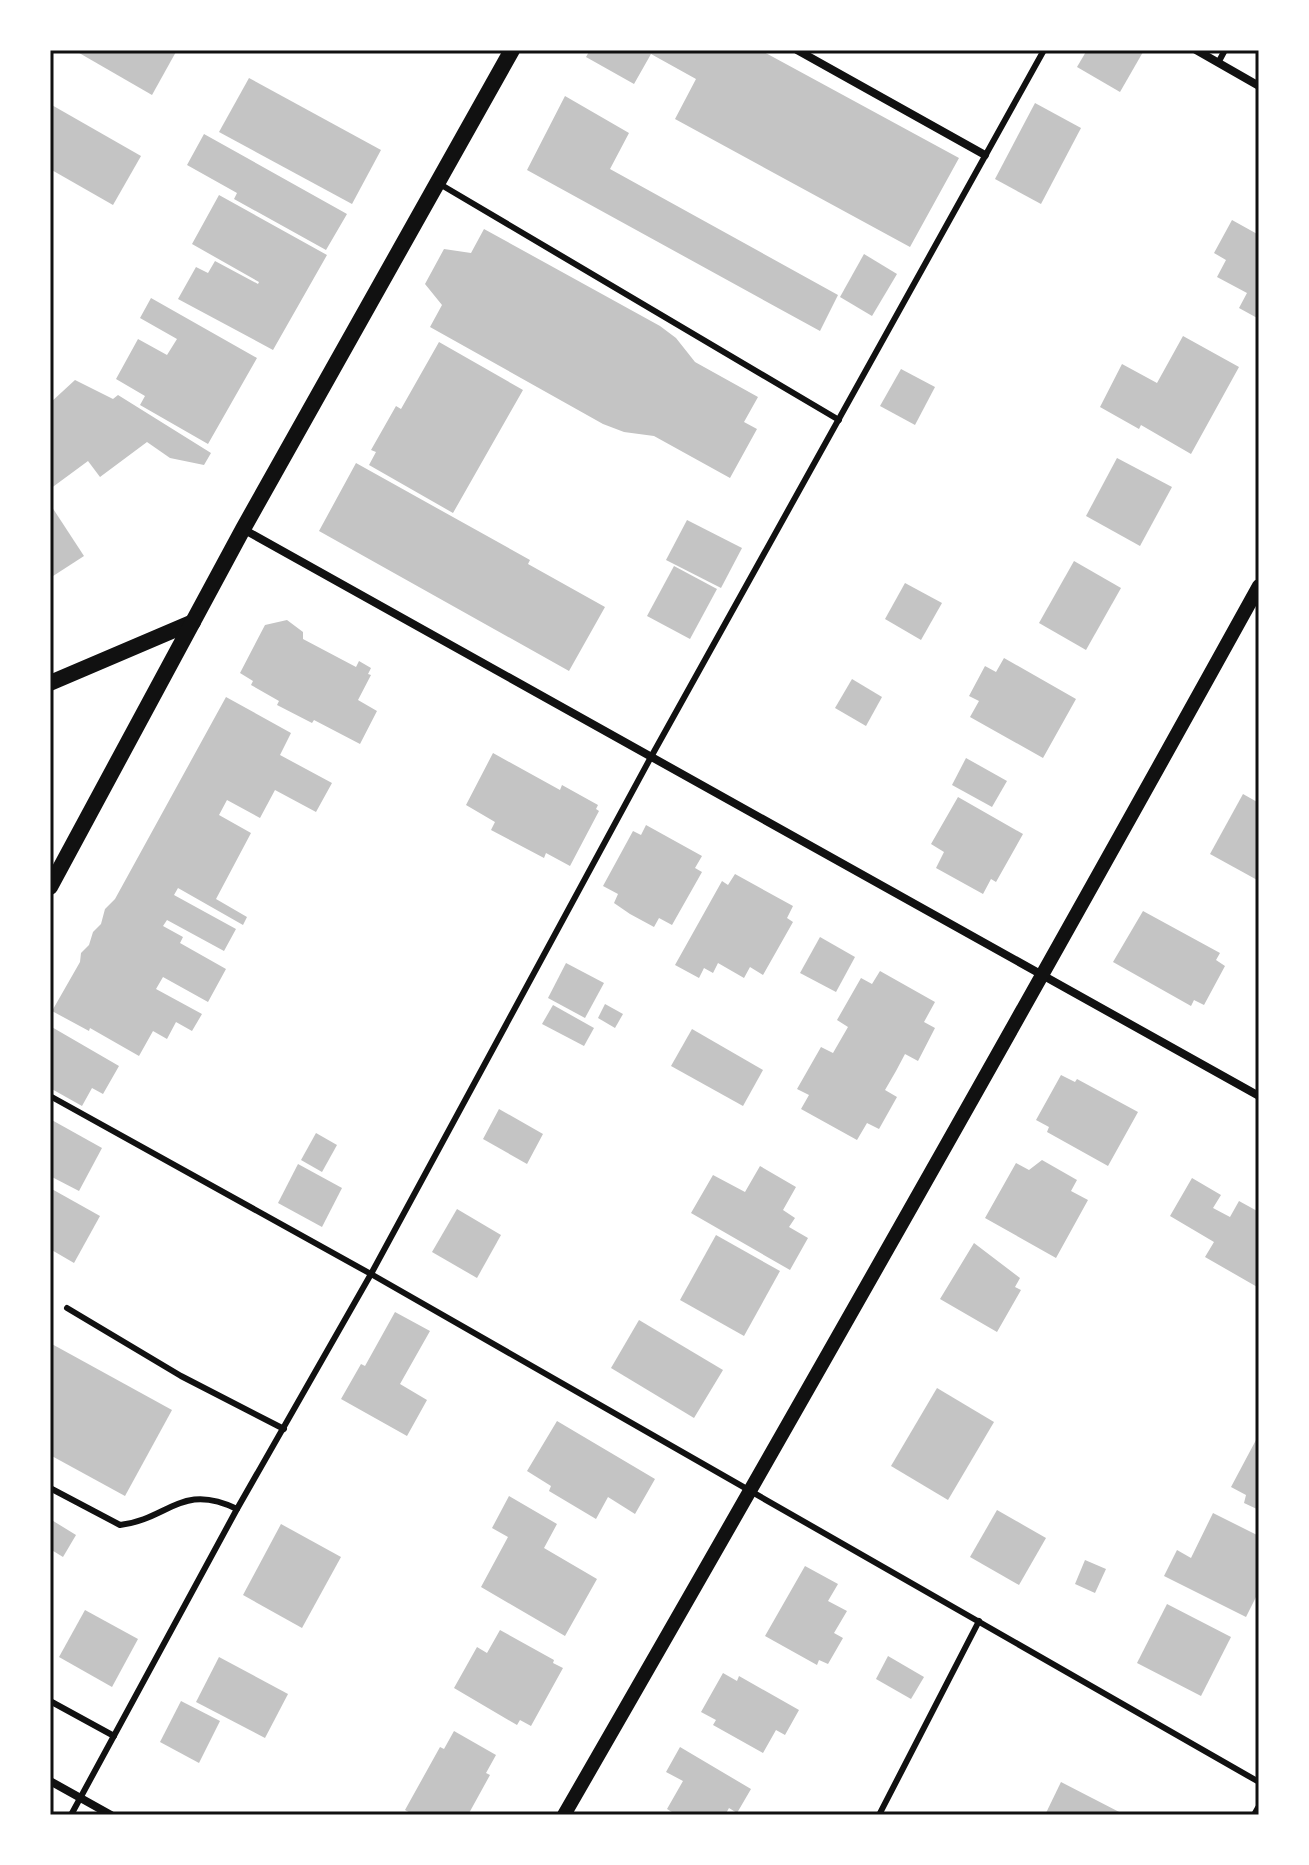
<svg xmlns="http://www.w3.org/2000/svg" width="1309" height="1865" font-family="'Fira Sans',sans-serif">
<rect width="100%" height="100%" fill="#fff"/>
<g fill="#c4c4c4">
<path d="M74,50h103l-25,45z"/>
<path d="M590,50h170l199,108 -49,89 -235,-128 21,-40 -45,-25 -17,30 -48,-27z"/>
<path d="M1087,50h53l3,2 -23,40 -43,-25z"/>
<path d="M249,78l132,72 -29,54 -133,-72z"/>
<path d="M565,96l64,37 -19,36 228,126 -18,36 -293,-161z"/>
<path d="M1035,103l46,25 -40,76 -46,-25z"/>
<path d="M50,104l91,52 -28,49 -63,-36z"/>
<path d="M204,134l143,80 -21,36 -92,-51 3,-6 -50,-28z"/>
<path d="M219,195l108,60 -54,95 -95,-51 18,-32 12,6 7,-12 43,23 1,-2 -67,-38z"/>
<path d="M1232,220l27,15v84l-20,-11 8,-15 -30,-16 9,-17 -12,-7z"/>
<path d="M484,229l176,97 16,12 19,24 63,35 -14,25 13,7 -27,49 -76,-42 -30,-4 -21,-8 -173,-97 12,-22 -17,-21 19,-35 27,4z"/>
<path d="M864,254l33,20 -25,42 -32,-19z"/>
<path d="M151,298l106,60 -49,86 -68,-39 5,-9 -29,-17 22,-40 29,16 10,-16 -37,-21z"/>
<path d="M1183,336l56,31 -48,87 -50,-29 -2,4 -39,-22 22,-43 35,19z"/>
<path d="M439,342l84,48 -70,123 -84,-48 7,-13 -5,-2 25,-44 5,3z"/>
<path d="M901,369l34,18 -20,38 -35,-19z"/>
<path d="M75,380l38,19 5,-4 93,58 -7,12 -34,-7 -23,-16 -47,35 -12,-16 -38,28v-77l3,-2 -3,-7z"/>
<path d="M1117,458l55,29 -32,59 -54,-30z"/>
<path d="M356,463l174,97 -2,4 77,43 -36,64 -250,-140z"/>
<path d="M50,504l34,52 -34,22z"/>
<path d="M687,520l55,28 -21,40 -55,-28z"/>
<path d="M1074,561l47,27 -35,62 -47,-27z"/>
<path d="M674,566l43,23 -27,50 -43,-23z"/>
<path d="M905,583l37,20 -21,37 -36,-21z"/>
<path d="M287,620l16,12v7l53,28 3,-6 12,7 -3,6 3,1 -13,25 19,11 -17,33 -46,-24 -2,3 -35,-18 2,-4 -28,-16 2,-4 -13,-8 25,-48z"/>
<path d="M1004,658l72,41 -33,59 -73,-41 9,-16 -10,-5 16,-30 11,6z"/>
<path d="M852,679l30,18 -16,29 -31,-18z"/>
<path d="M226,697l65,36 -11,22 52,28 -16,29 -41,-22 -15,28 -33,-18 -8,15 32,18 -35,66 31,18 -4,8 -65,-37 -4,7 62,34 -12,22 -57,-31 -4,6 20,11 -3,6 46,26 -18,33 -45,-25 -7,12 46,25 -10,17 -16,-9 -9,17 -14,-8 -14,25 -49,-28 -1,3 -37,-20 28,-49 1,-9 8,-8 4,-13 8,-8 4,-15 10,-10z"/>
<path d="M493,753l67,37 2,-5 36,20 -2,4 3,2 -29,55 -24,-13 -2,5 -53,-28 4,-8 -29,-17z"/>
<path d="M966,758l41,23 -15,26 -40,-22z"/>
<path d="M1243,794l16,9v78l-49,-27z"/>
<path d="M958,797l65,37 -27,48 -5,-3 -8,15 -47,-26 8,-16 -13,-8z"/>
<path d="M646,825l56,31 -7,12 7,4 -30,53 -13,-7 -5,9 -24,-13 -16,-11 4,-9 -15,-8 30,-55 8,4z"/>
<path d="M735,874l58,32 -6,12 6,4 -30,53 -13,-8 -6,11 -26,-15 -5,10 -9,-5 -5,10 -24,-13 47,-84 6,4z"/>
<path d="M1143,911l77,42 -4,7 9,6 -21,39 -10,-5 -3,6 -78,-44z"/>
<path d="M820,937l35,20 -19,35 -36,-19z"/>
<path d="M566,963l38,20 -19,35 -37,-20z"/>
<path d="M880,971l55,31 -11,20 11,6 -17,33 -13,-7 -9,17 -11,19 12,7 -18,32 -12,-6 -10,17 -56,-31 8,-14 -12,-6 24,-42 12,6 15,-26 -11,-7 24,-42 11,6z"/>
<path d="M605,1004l18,10 -8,14 -17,-10z"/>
<path d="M553,1005l41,23 -10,18 -42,-22z"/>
<path d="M50,1026l69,40 -16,28 -11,-6 -10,18 -32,-18z"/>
<path d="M692,1029l71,41 -20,36 -72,-40z"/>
<path d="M1061,1075l14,7 2,-3 61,33 -30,54 -61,-34 2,-5 -13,-7z"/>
<path d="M499,1109l44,25 -16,30 -44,-25z"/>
<path d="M50,1119l52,29 -23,43 -29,-15z"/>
<path d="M316,1133l21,12 -15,27 -21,-12z"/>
<path d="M1042,1160l35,20 -6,11 17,9 -32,58 -71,-40 31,-55 13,7z"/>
<path d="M298,1164l44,24 -20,39 -44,-24z"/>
<path d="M760,1166l36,21 -13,23 12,8 -6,9 19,11 -18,32 -99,-57 22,-38 32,17z"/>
<path d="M1192,1178l29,17 -8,13 17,9 9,-16 20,11v76l-54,-31 9,-15 -44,-26z"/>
<path d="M50,1188l50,28 -26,47 -24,-14z"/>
<path d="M457,1209l44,26 -24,43 -45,-26z"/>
<path d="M716,1235l64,36 -36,65 -64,-36z"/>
<path d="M974,1243l46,35 -5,9 6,3 -24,42 -57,-33z"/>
<path d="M395,1312l35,19 -30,53 27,16 -20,36 -66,-37 20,-35 4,2z"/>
<path d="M639,1320l84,50 -29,48 -83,-50z"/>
<path d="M50,1343l122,67 -47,86 -75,-41z"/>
<path d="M937,1388l57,34 -46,78 -57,-34z"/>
<path d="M557,1421l98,58 -20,35 -27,-17 -12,22 -47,-28 2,-5 -24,-15z"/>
<path d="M1256,1440l3,2v68l-15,-7 2,-8 -15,-8z"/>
<path d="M509,1496l48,28 -13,24 53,31 -32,57 -84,-49 27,-50 -16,-9z"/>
<path d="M997,1510l49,28 -27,47 -49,-28z"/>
<path d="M1213,1513l46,23v55l-13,26 -82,-41 13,-26 14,8z"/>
<path d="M50,1519l26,16 -13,22 -13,-8z"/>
<path d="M281,1524l60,33 -39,71 -59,-33z"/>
<path d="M1085,1560l21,9 -11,24 -20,-9z"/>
<path d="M805,1566l33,18 -10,17 19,10 -13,22 9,5 -15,26 -9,-4 -2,5 -52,-29z"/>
<path d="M1167,1604l64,33 -30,59 -64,-33z"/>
<path d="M85,1610l53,29 -26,48 -53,-30z"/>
<path d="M500,1630l54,30 -1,3 10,5 -32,58 -11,-6 -3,5 -63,-37 23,-41 10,6z"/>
<path d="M888,1656l36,21 -13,22 -35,-20z"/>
<path d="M219,1657l69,37 -23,44 -69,-36z"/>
<path d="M723,1673l14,8 2,-5 60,34 -14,25 -9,-5 -13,23 -50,-28 3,-5 -15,-8z"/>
<path d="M181,1701l39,20 -21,42 -39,-21z"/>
<path d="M454,1731l42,24 -10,18 4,2 -22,40h-54l-9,-5 35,-63 4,2z"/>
<path d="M680,1747l71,42 -14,24 -8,-5 -4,7h-48l-10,-6 16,-28 -17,-9z"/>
<path d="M1061,1782l64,33h-80z"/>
</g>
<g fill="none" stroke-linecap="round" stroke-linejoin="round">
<g stroke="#111" stroke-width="6">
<path d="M1218,63l7,-13"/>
<path d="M438,183l401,237"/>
<path d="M50,1096l321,178 888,508"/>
<path d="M67,1308l114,68 103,53"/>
<path d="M50,1488l70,37c49,-6 61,-43 117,-16"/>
<path d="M50,1701l64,35"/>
<path d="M71,1815l166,-306 134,-235 280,-517 393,-707"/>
<path d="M879,1815l100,-194"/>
</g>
<g stroke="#111" stroke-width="8">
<path d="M797,50l188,105"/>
<path d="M1196,50l63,36"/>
<path d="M243,529l1016,567"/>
<path d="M50,1781l61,34"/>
<path d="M1255,1815l4,-7"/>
</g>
<path stroke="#111" stroke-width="14" d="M564,1815c235,-408 467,-817 695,-1229"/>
<g stroke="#111" stroke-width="16">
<path d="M50,683l143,-61"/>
<path d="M50,887l193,-358 269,-479"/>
</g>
</g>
<rect width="1309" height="1865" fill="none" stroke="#ffffff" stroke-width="104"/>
<rect x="52" y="52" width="1205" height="1761" fill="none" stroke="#111" stroke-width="3"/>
</svg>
